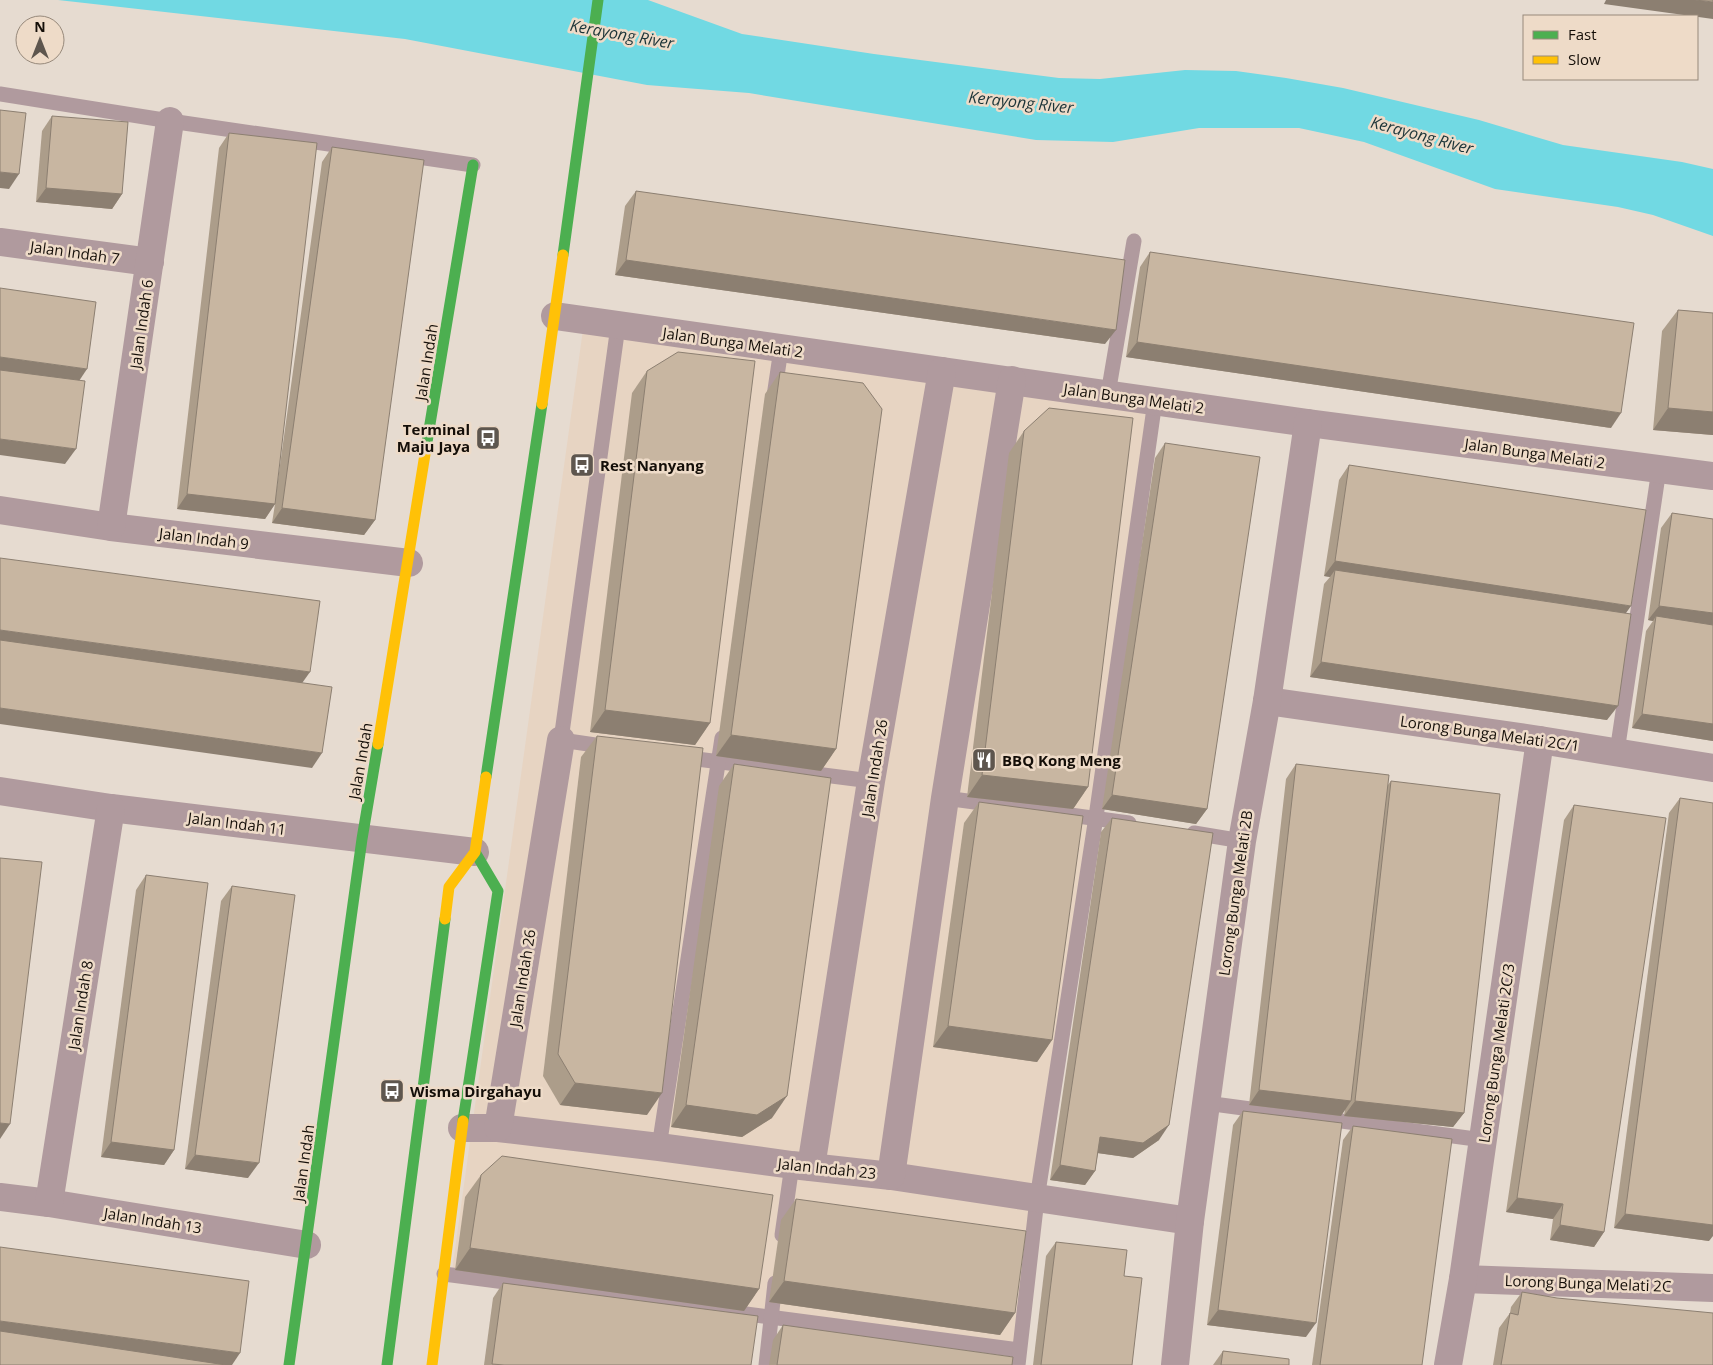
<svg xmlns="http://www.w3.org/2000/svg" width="1713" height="1365" font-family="'Open Sans',sans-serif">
<rect width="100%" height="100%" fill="#e6dbd0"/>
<path fill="#e7d4c2" d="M585,315l571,88 -135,949 -570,-74z"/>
<path fill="#71d9e3" d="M58,0h590l94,34 132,20 185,24 41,1 85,-9 51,1 50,7 57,10 136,32 84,25 119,17 31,7v67l-60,-21 -35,-8 -123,-18 -131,-47 -65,-14h-100l-86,14 -77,-2 -287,-47 -102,-8 -242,-46z"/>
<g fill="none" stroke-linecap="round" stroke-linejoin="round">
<g stroke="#b09a9e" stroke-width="15">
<path d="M0,94l170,27 303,44"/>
<path d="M1108,394l26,-153"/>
<path d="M774,396l7,-47"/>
<path d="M609,747l-48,-7 57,-414"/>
<path d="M1617,752l42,-283"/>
<path d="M681,757l190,24"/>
<path d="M945,798l184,25"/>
<path d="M1194,833l48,8"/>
<path d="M1206,1103l277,37"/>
<path d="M659,1147l63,-409"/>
<path d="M782,1235l10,-70"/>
<path d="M444,1274l575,76"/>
<path d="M766,1365l9,-82"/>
<path d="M1018,1365l19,-166 59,-382 59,-416"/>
</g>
<g stroke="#b09a9e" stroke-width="28">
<path d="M0,242l150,20"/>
<path d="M555,316l753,107 405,53"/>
<path d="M0,510l111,17 298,36"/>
<path d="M111,527l59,-406"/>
<path d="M1267,701l273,39 173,28"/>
<path d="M0,791l111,17 364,44"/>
<path d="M462,1128h36l161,19 133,18 99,11 299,45"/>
<path d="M498,1128l63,-388"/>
<path d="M811,1167l60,-386 71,-410"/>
<path d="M891,1176l54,-378 67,-418"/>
<path d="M0,1197l49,6 258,42"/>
<path d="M49,1203l62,-395"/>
<path d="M1463,1279l250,9"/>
<path d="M1175,1365l15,-144 52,-380 25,-140 41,-278"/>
<path d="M1448,1365l15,-86 77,-539"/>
</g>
<g stroke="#4caf50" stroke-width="11">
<path d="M563,255l35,-255"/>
<path d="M426,448l47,-283"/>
<path d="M486,777l56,-373"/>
<path d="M463,1121l35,-230 -23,-39"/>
<path d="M289,1365l73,-526 16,-95"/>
<path d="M387,1365l58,-446"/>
</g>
<g stroke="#ffc107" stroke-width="11">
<path d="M542,404l21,-149"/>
<path d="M378,744l48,-296"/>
<path d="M445,919l4,-32 26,-35 11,-75"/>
<path d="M432,1365l31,-244"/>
</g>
</g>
<g fill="#ac9d8a">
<path d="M52,116l70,78 -10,15 -76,-7 6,-71z"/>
<path d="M229,133l47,361 46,-332 10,-15 43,373 -11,15 -92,-12 3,-19 -10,15 -88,-10 42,-361z"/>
<path d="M636,191l469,153 -490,-69 10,-69z"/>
<path d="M1150,252l461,176 -485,-71 14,-90z"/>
<path d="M1678,310l35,3v122l-60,-5 9,-99z"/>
<path d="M647,371l63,352 -15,22 -105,-13 42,-339z"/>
<path d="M780,372l56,377 -15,22 -105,-15 49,-362z"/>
<path d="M1024,431l64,356 -15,22 -106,-12 42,-344z"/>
<path d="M1165,443l42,366 -11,15 -94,-15 53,-351z"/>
<path d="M1349,465l277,148 -19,107 -297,-43 14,-93 6,-7 -6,-1 15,-96z"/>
<path d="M1672,513l41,6v222l-81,-13 14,-97 7,-10 -5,-1 13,-92z"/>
<path d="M597,736l50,379 -87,-10 -17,-29 38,-319z"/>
<path d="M734,764l38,354 -30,19 -71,-10 48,-341z"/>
<path d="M1296,764l91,22 4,-5 73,332 -11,14 -109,-11 1,-7 -4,7 -92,-11 37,-326z"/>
<path d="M1680,798l29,443 -95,-13 55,-415z"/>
<path d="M979,802l73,238 -15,22 -104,-15 31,-224z"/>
<path d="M1574,805l30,427 -10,15 -44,-7 3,-21 -47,-7 58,-392z"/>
<path d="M1112,818l47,322 -26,18 -35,-5 -3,18 -10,14 -35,-5 51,-348z"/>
<path d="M146,875l28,275 -10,15 -63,-8 35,-267z"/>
<path d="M232,886l16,292 -63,-9 36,-268z"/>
<path d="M1243,1111l63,226 -99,-12 26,-200z"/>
<path d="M1353,1126l69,239h-110l31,-225z"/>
<path d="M481,1175l278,114 -15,22 -289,-41 10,-73z"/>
<path d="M796,1199l219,114 -15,22 -231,-33 12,-82z"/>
<path d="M1056,1242l68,34 8,89h-99l13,-109z"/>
<path d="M503,1283l248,82h-267l9,-67z"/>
<path d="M1522,1292l191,73h-220l6,-37 11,-15 1,-6z"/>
<path d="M783,1325l229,40h-243l4,-25z"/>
<path d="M1223,1351l66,14h-76z"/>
</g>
<g fill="#8c7f71">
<path d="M1606,0h89l18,2v17l-109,-15z"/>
<path d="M0,172l19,2 -10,15 -9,-1z"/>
<path d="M46,188l76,6 -10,15 -76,-7z"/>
<path d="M626,260l490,70 -11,14 -490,-69z"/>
<path d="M1137,342l484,71 -10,15 -485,-71z"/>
<path d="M0,357l87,12 -10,15 -77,-11z"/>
<path d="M1668,408l45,4v23l-60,-5z"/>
<path d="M0,439l76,10 -11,15 -65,-9z"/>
<path d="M187,494l88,10 -10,15 -88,-10z"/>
<path d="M282,508l93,12 -11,15 -92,-12z"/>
<path d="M1335,561l296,45 -10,14 -286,-50 -5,7 -6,-1z"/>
<path d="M1659,606l54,7v16l-57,-13 -3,5 -5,-1z"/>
<path d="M0,630l310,42 -10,14 -300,-40z"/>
<path d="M1321,662l297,44 -11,14 -297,-43z"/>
<path d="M0,708l322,45 -10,15 -312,-44z"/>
<path d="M605,710l105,13 -15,22 -105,-13z"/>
<path d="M1642,714l71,10v17l-81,-13z"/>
<path d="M731,735l105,14 -15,22 -105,-15z"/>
<path d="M982,775l106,12 -15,22 -106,-12z"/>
<path d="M1112,795l95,14 -11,15 -94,-15z"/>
<path d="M948,1026l104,14 -15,22 -104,-15z"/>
<path d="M575,1083l87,10 -15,22 -87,-10z"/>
<path d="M1259,1090l92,11 -10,15 -92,-11z"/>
<path d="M787,1096l-15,22 -30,19 -71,-10 15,-22z"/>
<path d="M1355,1101l109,12 -11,14 -109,-11z"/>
<path d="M0,1123l10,1 -10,15z"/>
<path d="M1169,1125l-10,15 -26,18 -43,-6 10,-15z"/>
<path d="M111,1142l63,8 -10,15 -63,-8z"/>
<path d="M195,1155l64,8 -11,15 -63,-9z"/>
<path d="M1060,1165l35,6 -10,14 -35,-5z"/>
<path d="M1517,1198l46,6 -10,15 -47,-7z"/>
<path d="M1625,1214l88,11v11l-4,5 -95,-13z"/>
<path d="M1560,1225l44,7 -10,15 -44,-7z"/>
<path d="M470,1248l289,41 -15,22 -289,-41z"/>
<path d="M784,1281l231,32 -15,22 -231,-33z"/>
<path d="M1218,1310l98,13 -10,14 -99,-12z"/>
<path d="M0,1321l240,32 -8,12h-25l-207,-28z"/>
</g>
<g fill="#c8b6a1" stroke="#8c7f71">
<path d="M1695,0h18v2z"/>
<path d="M0,110l26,3 -7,61 -19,-2z"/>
<path d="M52,116l76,6 -6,72 -76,-6z"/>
<path d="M229,133l88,10 -42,361 -88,-10z"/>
<path d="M332,147l92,13 -49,360 -93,-12z"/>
<path d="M636,191l489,69 -9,70 -490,-70z"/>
<path d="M1150,252l484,71 -13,90 -484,-71z"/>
<path d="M0,288l96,14 -9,67 -87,-12z"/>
<path d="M1678,310l35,3v99l-45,-4z"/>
<path d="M678,352l77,9 -45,362 -105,-13 42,-339z"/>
<path d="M0,370l85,11 -9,68 -76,-10z"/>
<path d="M780,372l83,11 19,26 -46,340 -105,-14z"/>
<path d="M1049,408l84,10 -45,369 -106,-12 42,-344z"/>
<path d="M1165,443l95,14 -53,352 -95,-14z"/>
<path d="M1349,465l297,45 -15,96 -296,-45z"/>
<path d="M1672,513l41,6v94l-54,-7z"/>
<path d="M0,558l320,43 -10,71 -310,-42z"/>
<path d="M1335,570l296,44 -13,92 -297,-44z"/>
<path d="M1656,616l57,9v99l-71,-10z"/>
<path d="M0,640l332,47 -10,66 -322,-45z"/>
<path d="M597,736l106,12 -41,345 -87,-10 -17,-29z"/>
<path d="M734,764l97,14 -44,318 -30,19 -71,-10z"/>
<path d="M1296,764l93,11 -38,326 -92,-11z"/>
<path d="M1391,781l109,13 -36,319 -109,-12z"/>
<path d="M1680,798l33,5v422l-88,-11z"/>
<path d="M979,802l104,14 -31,224 -104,-14z"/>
<path d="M1574,805l92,13 -62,414 -44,-7 3,-21 -46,-6z"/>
<path d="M1112,818l101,15 -44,292 -26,18 -43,-6 -5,34 -35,-6z"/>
<path d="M0,858l42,4 -32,262 -10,-1z"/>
<path d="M146,875l62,8 -34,267 -63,-8z"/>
<path d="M232,886l63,9 -36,268 -64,-8z"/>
<path d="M1243,1111l99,12 -26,200 -98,-13z"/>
<path d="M1353,1126l99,13 -30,226h-102z"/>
<path d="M502,1156l271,39 -14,94 -289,-41 11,-73z"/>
<path d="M796,1199l230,32 -11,82 -231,-32z"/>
<path d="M1056,1242l71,8 -3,26 18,2 -10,87h-91z"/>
<path d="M0,1247l249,34 -9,72 -240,-32z"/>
<path d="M503,1283l255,33 -7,49h-247l-12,-1z"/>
<path d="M1522,1292l35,6 156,15v52h-212l9,-52 8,2z"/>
<path d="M783,1325l230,32 -1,8h-235z"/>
<path d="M0,1331l226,34h-226z"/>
<path d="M1223,1351l66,8v6h-68z"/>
</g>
<defs>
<symbol id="bus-square" viewBox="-11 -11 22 22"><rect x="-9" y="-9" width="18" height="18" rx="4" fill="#5e564e" stroke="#eedbc8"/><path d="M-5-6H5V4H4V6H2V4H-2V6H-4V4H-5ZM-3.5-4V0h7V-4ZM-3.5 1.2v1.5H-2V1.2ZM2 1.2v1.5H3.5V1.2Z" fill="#fff"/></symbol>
<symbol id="restaurant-square" viewBox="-11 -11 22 22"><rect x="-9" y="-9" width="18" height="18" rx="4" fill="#5e564e" stroke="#eedbc8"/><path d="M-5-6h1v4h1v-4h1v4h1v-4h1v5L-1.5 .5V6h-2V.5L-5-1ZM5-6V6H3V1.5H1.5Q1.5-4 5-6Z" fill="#fff"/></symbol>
</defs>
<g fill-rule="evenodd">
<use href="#bus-square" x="474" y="424" width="28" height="28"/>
<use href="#bus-square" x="568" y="451" width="28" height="28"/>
<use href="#restaurant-square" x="970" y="746" width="28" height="28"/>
<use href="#bus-square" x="378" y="1077" width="28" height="28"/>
</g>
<g text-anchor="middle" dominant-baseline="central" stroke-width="5" stroke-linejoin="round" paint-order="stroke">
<g font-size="15" fill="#140e08" stroke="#eedbc8">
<text transform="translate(75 252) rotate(8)">Jalan Indah 7</text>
<text transform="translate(141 324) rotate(-82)">Jalan Indah 6</text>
<text transform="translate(733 342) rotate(8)">Jalan Bunga Melati 2</text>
<text transform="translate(426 362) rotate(-81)">Jalan Indah</text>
<text transform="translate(1134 398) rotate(8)">Jalan Bunga Melati 2</text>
<text transform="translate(1535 453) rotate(8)">Jalan Bunga Melati 2</text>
<text transform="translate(204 538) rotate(7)">Jalan Indah 9</text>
<text transform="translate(1490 733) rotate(8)">Lorong Bunga Melati 2C/1</text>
<text transform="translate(360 761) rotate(-80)">Jalan Indah</text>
<text transform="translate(874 768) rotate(-81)">Jalan Indah 26</text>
<text transform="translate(237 823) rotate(7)">Jalan Indah 11</text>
<text transform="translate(1235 893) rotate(-82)">Lorong Bunga Melati 2B</text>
<text transform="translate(522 978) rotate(-81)">Jalan Indah 26</text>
<text transform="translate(80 1005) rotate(-81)">Jalan Indah 8</text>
<text transform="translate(1496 1053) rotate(-82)">Lorong Bunga Melati 2C/3</text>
<text transform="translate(303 1163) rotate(-82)">Jalan Indah</text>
<text transform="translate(827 1168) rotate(6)">Jalan Indah 23</text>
<text transform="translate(153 1220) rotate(9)">Jalan Indah 13</text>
<text transform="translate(1588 1283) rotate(2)">Lorong Bunga Melati 2C</text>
</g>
<g font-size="15" font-weight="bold" fill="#140e08" stroke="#eedbc8" text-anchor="start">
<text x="470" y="429" text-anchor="end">Terminal<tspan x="470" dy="17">Maju Jaya</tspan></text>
<text x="600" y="465">Rest Nanyang</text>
<text x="1002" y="760">BBQ Kong Meng</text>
<text x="410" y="1091">Wisma Dirgahayu</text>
</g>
<g font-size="16" font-style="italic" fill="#1c3438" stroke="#eedbc8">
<text transform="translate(622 34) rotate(10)">Kerayong River</text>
<text transform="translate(1021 102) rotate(6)">Kerayong River</text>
<text transform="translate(1422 135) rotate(15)">Kerayong River</text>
</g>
</g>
<rect x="1523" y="15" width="175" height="65" fill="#eedbc8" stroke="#97897b"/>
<rect x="1533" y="31" width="25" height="8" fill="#4caf50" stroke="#97897b"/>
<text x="1568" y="40" font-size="15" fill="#140e08">Fast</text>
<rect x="1533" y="56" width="25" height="8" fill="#ffc107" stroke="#97897b"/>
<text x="1568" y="65" font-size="15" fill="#140e08">Slow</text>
<g transform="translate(40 40)"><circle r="24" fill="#eedbc8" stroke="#97897b"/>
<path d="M0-4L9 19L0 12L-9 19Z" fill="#5e564e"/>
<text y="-8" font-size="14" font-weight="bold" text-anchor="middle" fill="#140e08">N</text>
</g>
</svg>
